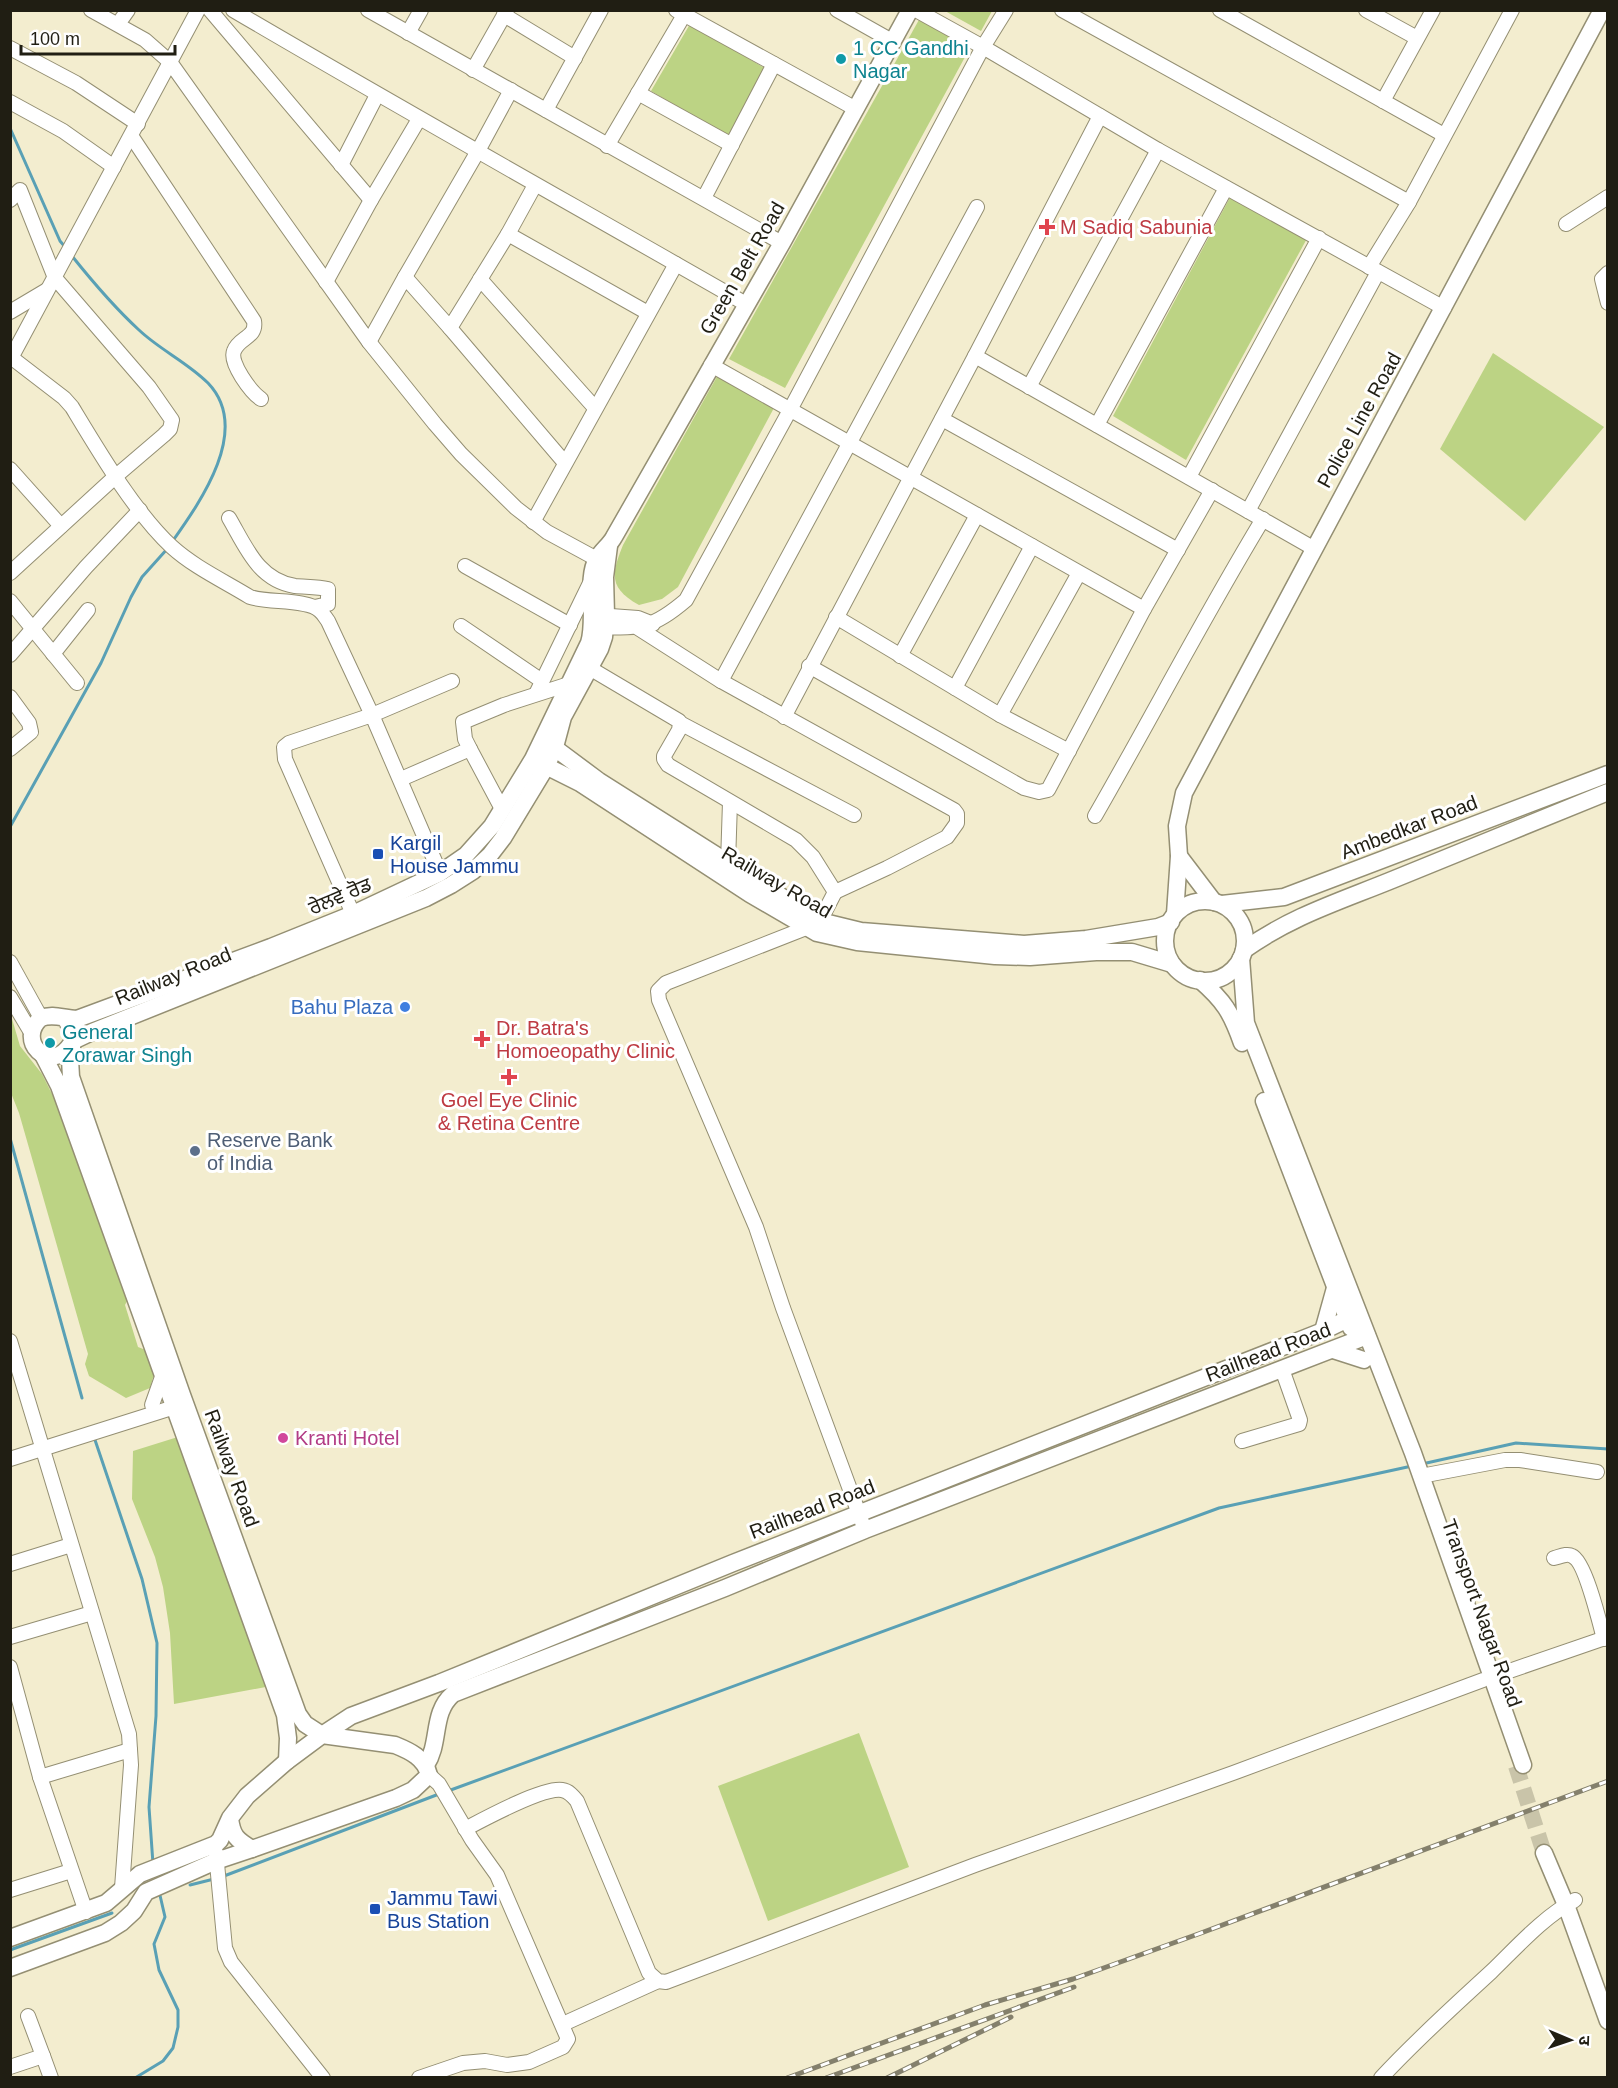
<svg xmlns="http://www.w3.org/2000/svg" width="1618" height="2088" font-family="Helvetica,'Noto Sans Devanagari','Noto Sans Gurmukhi',sans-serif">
<rect width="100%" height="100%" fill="#f3edcf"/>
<g fill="#bcd384">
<path d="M945,11h47l-11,20z"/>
<path d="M920,18l51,28 -186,342 -56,-29z"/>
<path d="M690,24l78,46 -39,67 -78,-46z"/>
<path d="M1234,190l76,43 -124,227 -73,-44z"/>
<path d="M1493,353l111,74 -79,94 -85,-72z"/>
<path d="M719,373l56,33 -97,181 -16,12 -23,6c-30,-17 -28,-30 -16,-60z"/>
<path d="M10,1012l10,34 22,28 26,52 62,169 -5,10 13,42 13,5 4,19 -5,17 -24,10 -37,-22 -4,-12 3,-10 -69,-241 -8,-20z"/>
<path d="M181,1436l90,250 -97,18 -4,-71 -7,-46 -8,-30 -23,-58 1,-48z"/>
<path d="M859,1733l50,134 -141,54 -50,-135z"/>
</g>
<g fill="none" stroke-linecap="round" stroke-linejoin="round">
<g stroke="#59a0b5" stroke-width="3">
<path d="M10,128l50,113 6,7"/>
<path d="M72,256c20,25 43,52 67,74 21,20 48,32 69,53 44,46 -7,118 -36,159"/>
<path d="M10,827l91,-164 30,-66 11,-20 26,-29"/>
<path d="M10,1138l72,260"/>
<path d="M94,1437l48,142 15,64 -1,73 -7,91 4,57"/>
<path d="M1422,1464l94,-21 92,6"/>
<path d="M448,1791l771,-283 193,-42"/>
<path d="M224,1876l215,-82"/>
<path d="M190,1885l24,-6"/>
<path d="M10,1950l102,-37"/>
<path d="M135,2078l28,-17 10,-13 5,-21v-17l-19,-40 -5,-26 11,-27 -6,-26"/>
</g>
<path stroke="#c9c4a9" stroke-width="16" stroke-dasharray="16 8" stroke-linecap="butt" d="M1516,1766l28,87"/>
<defs>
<g id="minor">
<path d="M91,10l54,30 25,22 199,280 66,82 26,30 55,54 31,24 59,32"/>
<path d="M210,10l161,190 48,-81"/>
<path d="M233,10c170,100 342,196 513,294"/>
<path d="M368,10l414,233"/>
<path d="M676,10l180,99"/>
<path d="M837,10l55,31"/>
<path d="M916,10l67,37 175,103 286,158"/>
<path d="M1062,10l347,192"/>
<path d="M1220,10l224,125"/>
<path d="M1366,10l51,28"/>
<path d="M504,15l71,43"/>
<path d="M118,24l10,-14"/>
<path d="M408,33l13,-23"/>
<path d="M10,48l66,35 62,41"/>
<path d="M473,70l34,-60"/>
<path d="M638,93l94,52"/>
<path d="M1383,101l50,-91"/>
<path d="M10,102l53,29 51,36"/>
<path d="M546,110l55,-100"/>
<path d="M132,137l122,184c3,17 -15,16 -20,30 -5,12 17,41 27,48"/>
<path d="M607,146l77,-131"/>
<path d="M341,165l36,-70"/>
<path d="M704,198l70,-134"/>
<path d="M10,200l10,-10 35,88 94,109 23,33 -2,9 -6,6 -48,41 -106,97"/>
<path d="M1566,224l42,-27"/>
<path d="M508,234l27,-49"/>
<path d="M1369,267l40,-65 103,-192"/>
<path d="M1608,273l-6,6 6,24"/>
<path d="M405,277l73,-126 33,-61"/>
<path d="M480,279l115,129"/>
<path d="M326,282l45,-82"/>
<path d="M10,312l37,-22"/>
<path d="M450,328l115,135"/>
<path d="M369,342l36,-65 45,51 58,-94 140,79"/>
<path d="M975,356l338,192"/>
<path d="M12,358l52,40 8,9c26,43 63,106 100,140 22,20 52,34 78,50 17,6 57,2 69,13 4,3 6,7 9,11l44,94 80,-34"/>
<path d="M10,360l188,-350"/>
<path d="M711,365l433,244 -96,181 -9,2 -15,-4 -215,-122"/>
<path d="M1029,387l129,-237"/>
<path d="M942,419l236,131"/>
<path d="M1097,425l129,-237"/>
<path d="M10,469l51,57"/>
<path d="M1189,477l130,-239"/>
<path d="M1248,511l130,-239"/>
<path d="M229,518c17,29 29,62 66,68 11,1 23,1 33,3v15l-13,3"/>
<path d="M533,522l143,-258"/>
<path d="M465,566l105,59"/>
<path d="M10,601l67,82"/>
<path d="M1144,609l68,-119"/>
<path d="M597,615l41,3 15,6"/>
<path d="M836,617l164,98 69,36"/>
<path d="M461,626l81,55"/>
<path d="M596,627c44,1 55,3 90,-27l104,-190 193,-363 23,-37"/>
<path d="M638,628l83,53 233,129 3,4v9l-10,14 -60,31 -52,24"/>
<path d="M53,654l35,-44"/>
<path d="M10,655l76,-88 54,-57"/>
<path d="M900,656l77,-141"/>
<path d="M581,663l98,58 1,2 -1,7 -15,26v3l4,6 128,75 17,17 22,35 -15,29"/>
<path d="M721,681l256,-474"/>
<path d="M955,688l77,-142"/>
<path d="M536,694l55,-113"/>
<path d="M10,697l19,26 2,9 -21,17"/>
<path d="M1000,715l79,-142"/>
<path d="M784,717l191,-361 125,-240"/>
<path d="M680,723l174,92"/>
<path d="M401,779l69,-30"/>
<path d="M502,809l-32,-60 -5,-10 -2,-17 41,-17 65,-21"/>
<path d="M1095,816c57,-99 109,-200 168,-297"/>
<path d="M728,863l2,-61"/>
<path d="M353,914l-68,-155 -1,-12 5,-4 83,-28 68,158"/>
<path d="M806,928l-140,55 -8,8 1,9 97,227 27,81 82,222"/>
<path d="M10,962l31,56"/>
<path d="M10,997l22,37"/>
<path d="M10,1341l119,393 2,31 -9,123"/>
<path d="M152,1405l11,-31"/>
<path d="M1242,1441l57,-17 1,-4 -18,-51"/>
<path d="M10,1459l174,-55"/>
<path d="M1421,1476l84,-16h15l77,12"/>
<path d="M1554,1558c5,-1 13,-5 18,-2 13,5 28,68 32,83"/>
<path d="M10,1564l61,-19"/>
<path d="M10,1637l82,-24"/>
<path d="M10,1667l30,110 46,135"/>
<path d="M1492,1677l116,-40"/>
<path d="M40,1777l90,-27"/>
<path d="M465,1829c19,-10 78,-42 97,-39 7,1 11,6 15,11l72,172 9,8 8,1 309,-117 258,-92 250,-93"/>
<path d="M216,1853l9,95 6,14 92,116"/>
<path d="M10,1890l61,-19"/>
<path d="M563,2024l95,-43"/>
<path d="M43,2056l8,22"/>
<path d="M10,2067l33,-11 -15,-40"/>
<path d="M419,2078l44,-15 22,-2 22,4 22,-3 34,-15 5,-8 -71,-164 -25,-35 -33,-56 -10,-9"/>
<path d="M1381,2078c35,-38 72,-71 110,-106 26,-25 52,-55 84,-72"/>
</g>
<g id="major">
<path d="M609,546l-4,31 1,38 -2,22 -4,12 -37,68 -8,30 -9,20 -43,71 -13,17 -17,16 -22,14 -25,13 -334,134 -19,9 -3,18 1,18 111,318 116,319 7,10 17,11 29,-19 88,-33 294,-120 590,-232 35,-17"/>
<path d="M548,743l51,38 221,140 41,10 163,13 62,-5 72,-12 13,-5"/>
<path d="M538,762l42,21 170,111 67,39 40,9 138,14 35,1 66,-5h36l40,12"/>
<path d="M1179,856l35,46"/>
<circle cx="1205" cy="941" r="40"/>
<path d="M1222,904l62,-7 324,-123"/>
<path d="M1175,914l4,-58 -2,-30 7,-33 418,-783"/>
<path d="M1244,950c48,-34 94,-48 148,-70 72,-29 144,-59 216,-88"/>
<path d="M1241,958l5,65 167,430 110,312"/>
<path d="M1200,980c24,21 31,32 42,63"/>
<path d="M65,1019c7,8 12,16 6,25 -21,32 -56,-4 -30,-26 13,-5 23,1 36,1l194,-72 82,-33 87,-41 26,-18 26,-29 41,-67 56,-116c8,-25 -4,-64 8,-84 4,-8 13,-14 17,-22l168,-294 128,-233"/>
<path d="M43,1055l16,31 226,629 3,23 -1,23"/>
<path d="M1264,1101l87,227"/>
<path d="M1323,1331l12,-43"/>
<path d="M1333,1350l31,10"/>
<path d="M426,1765c15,-23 5,-52 27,-71l272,-106 140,-58 502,-194"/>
<path d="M1544,1853l22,52 42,116"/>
<path d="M10,1938l96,-35 34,-29 76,-30 4,-4 10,-22 17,-22 40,-35 35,-26 73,10c15,6 30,13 34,30l-16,15 -17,8 -144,51c-15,-9 -20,-13 -22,-31"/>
<path d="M10,1968l95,-35 16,-10 13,-12 12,-19 70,-31 36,-12"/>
</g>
</defs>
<use href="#minor" stroke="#948f73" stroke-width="16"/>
<use href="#major" stroke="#948f73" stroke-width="19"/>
<use href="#minor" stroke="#fff" stroke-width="14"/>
<use href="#major" stroke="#fff" stroke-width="16"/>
<defs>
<g id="rail">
<path d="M787,2078l198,-73 88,-26 128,-46 407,-152"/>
<path d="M826,2078l248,-91"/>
<path d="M887,2078l124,-61"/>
</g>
</defs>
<use href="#rail" stroke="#84806c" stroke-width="5"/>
<use href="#rail" stroke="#fff" stroke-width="3" stroke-dasharray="9" stroke-linecap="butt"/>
</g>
<g fill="#0f9aa8" stroke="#fff" stroke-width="2">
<circle cx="841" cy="59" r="6"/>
<circle cx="50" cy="1043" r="6"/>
</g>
<g fill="#e0444e" stroke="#fff" stroke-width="2">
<path d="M1044 218h6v6h6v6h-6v6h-6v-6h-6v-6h6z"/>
<path d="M479 1030h6v6h6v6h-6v6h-6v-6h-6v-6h6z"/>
<path d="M506 1068h6v6h6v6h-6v6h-6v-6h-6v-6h6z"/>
</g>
<g fill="#1a4fb4" stroke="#fff" stroke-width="2">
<rect x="372" y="848" width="12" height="12" rx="3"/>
<rect x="369" y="1903" width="12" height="12" rx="3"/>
</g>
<circle fill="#3f7fe0" stroke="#fff" stroke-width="2" cx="405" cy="1007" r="6"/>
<circle fill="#5c6f8a" stroke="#fff" stroke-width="2" cx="195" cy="1151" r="6"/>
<circle fill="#d1479c" stroke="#fff" stroke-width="2" cx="283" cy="1438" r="6"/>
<g text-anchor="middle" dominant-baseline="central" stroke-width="6" stroke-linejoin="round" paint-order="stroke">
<g font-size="20" fill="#0d838f" stroke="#fff" text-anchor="start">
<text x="853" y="48">1 CC Gandhi<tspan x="853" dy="23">Nagar</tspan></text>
<text x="62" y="1032">General<tspan x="62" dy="23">Zorawar Singh</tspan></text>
</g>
<g font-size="20" fill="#be3a42" stroke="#fff" text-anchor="start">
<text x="1060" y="227">M Sadiq Sabunia</text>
<text x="496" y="1028">Dr. Batra's<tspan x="496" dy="23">Homoeopathy Clinic</tspan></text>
<text x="509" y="1100" text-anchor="middle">Goel Eye Clinic<tspan x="509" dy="23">&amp; Retina Centre</tspan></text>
</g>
<g font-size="20" fill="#201e13" stroke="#fff">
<text transform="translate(742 268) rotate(-60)">Green Belt Road</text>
<text transform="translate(1359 420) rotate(-61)">Police Line Road</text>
<text transform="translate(1409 827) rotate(-21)">Ambedkar Road</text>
<text transform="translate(777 882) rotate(30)">Railway Road</text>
<text transform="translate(340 896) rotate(-23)">ਰੇਲਵੇ ਰੋਡ</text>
<text transform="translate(173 976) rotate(-22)">Railway Road</text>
<text transform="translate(1268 1352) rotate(-21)">Railhead Road</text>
<text transform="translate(232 1468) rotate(70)">Railway Road</text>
<text transform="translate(812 1509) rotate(-21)">Railhead Road</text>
<text transform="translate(1482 1613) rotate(70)">Transport Nagar Road</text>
</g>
<g font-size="20" fill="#164399" stroke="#fff" text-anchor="start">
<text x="390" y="843">Kargil<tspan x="390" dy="23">House Jammu</tspan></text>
<text x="387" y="1898">Jammu Tawi<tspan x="387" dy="23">Bus Station</tspan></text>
</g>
<g font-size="20" fill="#366cbe" stroke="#fff" text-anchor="end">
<text x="393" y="1007">Bahu Plaza</text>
</g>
<g font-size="20" fill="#4e5e75" stroke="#fff" text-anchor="start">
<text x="207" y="1140">Reserve Bank<tspan x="207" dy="23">of India</tspan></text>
</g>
<g font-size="20" fill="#b23c85" stroke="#fff" text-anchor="start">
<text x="295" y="1438">Kranti Hotel</text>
</g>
</g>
<rect width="1618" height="2088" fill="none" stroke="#201e13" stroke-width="24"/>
<g transform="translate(1570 2040) rotate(92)" stroke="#ffffff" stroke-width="4.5" paint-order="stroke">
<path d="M0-4.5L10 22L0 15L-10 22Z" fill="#201e13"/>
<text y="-9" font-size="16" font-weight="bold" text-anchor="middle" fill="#201e13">उ</text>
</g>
<path d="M21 45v9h154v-9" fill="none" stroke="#201e13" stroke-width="3"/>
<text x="30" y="45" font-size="18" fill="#201e13" stroke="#ffffff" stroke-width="4.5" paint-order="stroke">100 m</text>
</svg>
